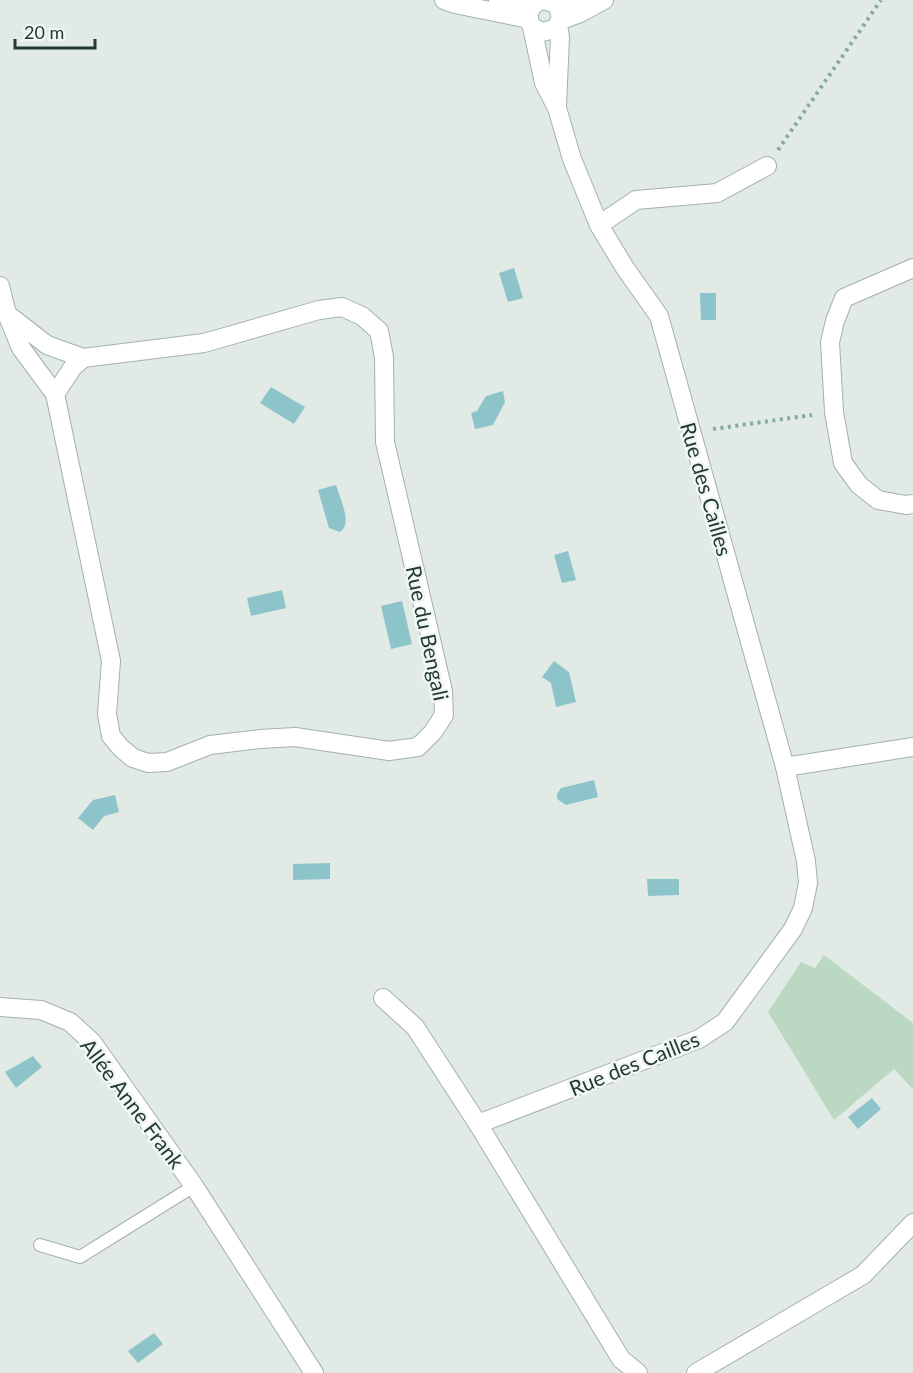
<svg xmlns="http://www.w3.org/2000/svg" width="913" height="1373" font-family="Lato,sans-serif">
<rect width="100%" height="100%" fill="#e1eae5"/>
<path fill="#bbd9c2" d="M824,955l89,68v66l-19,-20 -60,51 -66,-108 33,-50 14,6z"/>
<g fill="#8dc4ca">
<path d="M514,268l9,30 -15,4 -9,-29z"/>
<path d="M700,293h16v27h-15z"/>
<path d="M271,387l34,20 -11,17 -34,-21z"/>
<path d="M503,391l2,11 -12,23 -18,4 -4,-16 6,-2 9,-15z"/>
<path d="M336,485c4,14 17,39 4,47l-11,-4 -11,-38z"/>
<path d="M568,551l8,29 -14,3 -8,-28z"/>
<path d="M282,590l4,18 -35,8 -4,-18z"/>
<path d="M402,601l10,43 -21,5 -10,-43z"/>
<path d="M554,661l15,11 7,30 -20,5 -5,-24 -9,-6z"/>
<path d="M594,780l4,17 -32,8 -9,-6v-5l4,-6z"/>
<path d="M115,795l4,17 -15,4 -11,14 -15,-12 15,-18z"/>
<path d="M330,863v16l-37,1v-16z"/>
<path d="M647,879h32v16l-31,1z"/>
<path d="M33,1056l9,11 -26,21 -11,-16z"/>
<path d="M872,1098l9,11 -23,20 -10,-12z"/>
<path d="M154,1333l9,11 -25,19 -10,-12z"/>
</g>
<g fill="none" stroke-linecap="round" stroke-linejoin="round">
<defs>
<path id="lane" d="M40,1245l40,12 114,-71"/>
<g id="street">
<path d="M557,106l3,-69 -2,-12"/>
<path d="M599,225l37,-25 81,-7 50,-27"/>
<path d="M913,268l-69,30 -9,23 -5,21 4,70 9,51 16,22 19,15 28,5 7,-1"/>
<path d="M0,286l7,28 14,34 34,46 56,267 -4,53 4,22 10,12 12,10 15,5 19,-1 43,-17 50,-6 35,-2 94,14 29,-4 15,-15 11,-17 -1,-24 -58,-249 -1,-85 -5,-26 -17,-15 -20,-9 -23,3 -115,33 -121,15 -36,-13 -40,-31"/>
<path d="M55,394l18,-27 10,-9"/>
<path d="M785,767l128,-20"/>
<path d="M383,998l32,29 63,97 143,235 17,14"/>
<path d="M0,1007l41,3 29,12 22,20 102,144 120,187"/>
<path d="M478,1124l221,-85 26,-17 68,-93 10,-21 5,-25 -2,-22 -21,-94 -126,-451 -34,-48 -26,-43 -27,-66 -15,-51 -13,-25 -12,-56"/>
<path d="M696,1373l167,-98 50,-52"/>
</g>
<g id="secondary">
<path d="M444,0l11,4 74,15"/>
<path d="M498,0l33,7"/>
<path d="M543,0c-13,4 -18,15 -11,27l10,5 12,-3c8,-8 8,-15 2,-25l-12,-4"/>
<path d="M556,4l20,-4"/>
<path d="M561,20l19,-7 24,-13"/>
</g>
</defs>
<use href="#lane" stroke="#a4b1ac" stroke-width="14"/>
<use href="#street" stroke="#a4b1ac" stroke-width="20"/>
<use href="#secondary" stroke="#a1b4ac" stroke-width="20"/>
<g stroke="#84ab9c" stroke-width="4" stroke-dasharray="3 4.5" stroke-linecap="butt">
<path d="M778,150l103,-150"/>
<path d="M713,429l99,-14"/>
</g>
<use href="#lane" stroke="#fff" stroke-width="12"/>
<use href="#street" stroke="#fff" stroke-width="18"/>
<use href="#secondary" stroke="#fff" stroke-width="18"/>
</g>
<g text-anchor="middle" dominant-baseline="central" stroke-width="5" stroke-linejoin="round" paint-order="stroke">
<g font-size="21" fill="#233932" stroke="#f1f7f3">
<text transform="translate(707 489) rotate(74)">Rue des Cailles</text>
<text transform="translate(428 633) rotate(78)">Rue du Bengali</text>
<text transform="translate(634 1063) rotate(-22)">Rue des Cailles</text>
<text transform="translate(133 1103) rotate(53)">Allée Anne Frank</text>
</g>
</g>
<path d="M15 39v9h80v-9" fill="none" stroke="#233932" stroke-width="3"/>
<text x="24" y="39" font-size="18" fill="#233932" stroke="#f1f7f3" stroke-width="4.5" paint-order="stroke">20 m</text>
</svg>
